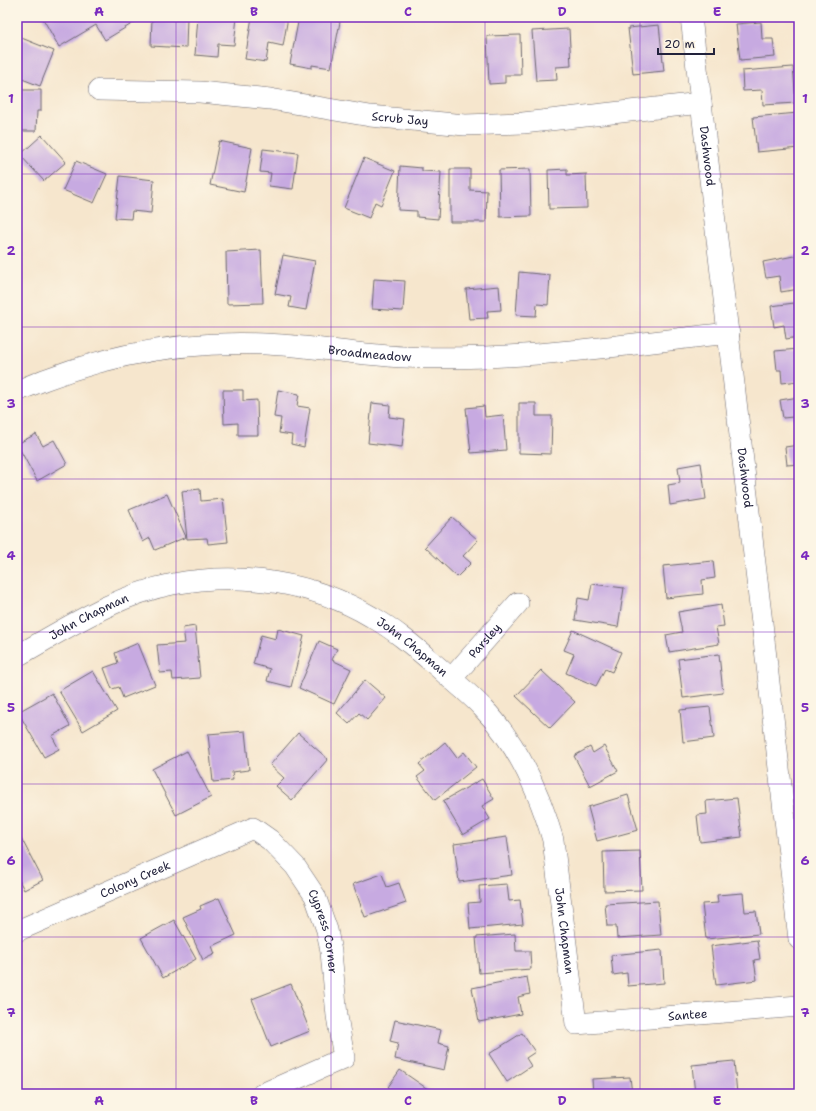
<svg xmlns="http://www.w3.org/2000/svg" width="816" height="1111" font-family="'Shantell Sans',sans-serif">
<rect width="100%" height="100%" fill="#fcf5e5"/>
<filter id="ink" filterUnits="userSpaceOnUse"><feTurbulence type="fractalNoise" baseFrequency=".025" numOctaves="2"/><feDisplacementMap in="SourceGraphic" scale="8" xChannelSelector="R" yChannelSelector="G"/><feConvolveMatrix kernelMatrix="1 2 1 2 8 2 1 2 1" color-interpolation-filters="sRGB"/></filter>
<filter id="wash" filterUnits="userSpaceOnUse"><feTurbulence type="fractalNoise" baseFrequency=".012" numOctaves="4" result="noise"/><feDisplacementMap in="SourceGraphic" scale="16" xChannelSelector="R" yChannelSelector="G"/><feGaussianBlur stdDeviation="0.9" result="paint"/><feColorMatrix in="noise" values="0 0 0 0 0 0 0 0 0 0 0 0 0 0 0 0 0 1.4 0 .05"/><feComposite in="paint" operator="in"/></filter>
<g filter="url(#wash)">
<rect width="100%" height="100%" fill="#f6e6cd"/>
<g id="blocks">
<g fill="#c7aae1">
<path d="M42,17h45l2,4 4,-3 -1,-1h47l1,2 -35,21 -9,-15 -37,22z"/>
<path d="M152,17h35l-1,31 -35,-2z"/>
<path d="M198,17h39l-3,28 -16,-1 -1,13 -22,-2z"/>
<path d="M252,17h36l-5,29 -14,-3 -3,19 -21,-3z"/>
<path d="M299,17h18l23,5 -9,46 -19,-3v3l-22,-4z"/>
<path d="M761,22l1,17h11l2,18 -35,3 -4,-36z"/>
<path d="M659,25l5,46 -31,3 -5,-46z"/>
<path d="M569,29l2,37 -15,1 1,13 -21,1 -4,-50z"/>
<path d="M520,35l1,40h-16v8l-16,1 -2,-48z"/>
<path d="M19,37l35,14 -14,35 -23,-9v-35z"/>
<path d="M793,67l3,36 -33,2 -1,-15 -19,1 -1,-20z"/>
<path d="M17,90h24v21h-4l-1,20h-19z"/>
<path d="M798,113l1,35 -42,4 -4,-35z"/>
<path d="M42,135l24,27 -22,19 -24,-26z"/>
<path d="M219,141l33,7 -8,44 -34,-7z"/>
<path d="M263,149l35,4 -5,36 -24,-3 2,-13 -11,-1z"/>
<path d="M364,158l31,13 -14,34 -6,-3 -6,16 -25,-10z"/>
<path d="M76,161l31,13 -13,29 -31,-13z"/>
<path d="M400,166l22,2v3l19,1 -3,47 -21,-2v-6l-19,-1z"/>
<path d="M450,169h20v21l17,1 -1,31h-36z"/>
<path d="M530,169l1,47 -31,1 -1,-47z"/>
<path d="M567,169v6l19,-1 1,34 -38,1 -1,-39z"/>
<path d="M120,176l34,4 -3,33 -19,-2 -1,8 -16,-1z"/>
<path d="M261,250l2,53 -36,1 -1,-52z"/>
<path d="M283,255l32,6 -9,49 -17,-3 2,-10 -16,-3z"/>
<path d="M799,255v34l-18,3 -2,-16 -13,2 -3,-16z"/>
<path d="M519,272l31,3 -2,30 -11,-1 -1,12 -20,-1z"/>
<path d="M374,279l31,2 -2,30 -31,-2z"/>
<path d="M499,286l2,24 -14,1 1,7 -19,1 -3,-30z"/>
<path d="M794,303l1,7 4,-1v28l-13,2 -2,-14 -10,2 -3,-21z"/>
<path d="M799,349v32l-17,2 -1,-13h-4l-2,-19z"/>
<path d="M223,390h20v11l14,-1 1,35h-20v-12l-14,1z"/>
<path d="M278,390l21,4 -2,12 13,2 -6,39 -13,-3 1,-9 -13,-2 2,-15 -7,-1z"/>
<path d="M799,397v35l-3,1 -3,-16 -10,1 -3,-18z"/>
<path d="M372,403l18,2 -1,12 16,2 -3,28 -34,-4z"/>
<path d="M519,403h17v13h16l-1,38 -32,-1z"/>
<path d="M484,406l1,11 18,-2 3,35 -35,3 -5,-45z"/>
<path d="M36,434l7,12 11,-6 13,24 -30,17 -20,-37z"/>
<path d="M799,445v19l-12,1 -2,-18z"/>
<path d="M701,463l5,36 -36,6 -2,-20 12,-2 -2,-16z"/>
<path d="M200,489l1,12 22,-2 5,43 -20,2 -1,-6 -20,1 -5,-48z"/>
<path d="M167,494l19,43 -31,13 -5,-12 -7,4 -14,-32z"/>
<path d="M452,517l26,23 -15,16 8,7 -14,14 -32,-30z"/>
<path d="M796,555h3v17h-1z"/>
<path d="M713,561l2,17 -13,2 1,14 -37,4 -3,-32z"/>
<path d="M592,584l32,4 -6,39 -43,-7 3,-22 11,2z"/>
<path d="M721,605l3,21 -8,1 3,17 -50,8 -3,-17 16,-3 -4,-20z"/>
<path d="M195,626l5,52 -27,2 -1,-8 -12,1 -3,-28 28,-2 -2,-15z"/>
<path d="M278,629l26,7 -13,51 -24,-6 3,-12 -17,-5 8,-29 15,4z"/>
<path d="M573,630l48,22 -9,20 -7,-3 -9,17 -30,-13 8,-19 -10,-4z"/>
<path d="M319,641l18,8 -5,11 19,9 -17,35 -35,-16z"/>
<path d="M138,643l17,42 -32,13 -4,-11 -7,2 -8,-21 14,-5 -3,-10z"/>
<path d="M719,654l4,39 -40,5 -5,-39z"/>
<path d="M541,670l34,32 -25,26 -34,-32z"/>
<path d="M93,671l24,40 -34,20 -24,-40z"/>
<path d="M365,680l21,18 -19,22 -8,-7 -10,11 -12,-11z"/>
<path d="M52,693l18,33 -18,10 7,13 -15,8 -26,-45z"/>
<path d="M710,707l4,31 -31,4 -3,-32z"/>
<path d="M245,731l4,39 -17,2 1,8 -20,2 -5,-48z"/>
<path d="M298,733l30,26 -36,41 -16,-14 8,-8 -14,-13z"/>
<path d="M445,742l12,16 7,-6 12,15 -41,33 -18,-23 8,-6 -6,-7z"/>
<path d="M604,746l14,25 -28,15 -16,-30 16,-9 3,6z"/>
<path d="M187,751l24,46 -35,18 -24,-46z"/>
<path d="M482,779l12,20 -12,7 8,13 -27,16 -20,-34z"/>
<path d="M628,795l10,35 -41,11 -9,-34z"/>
<path d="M737,798l5,39 -42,5 -3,-27 10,-1 -1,-13z"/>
<path d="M19,834l24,46 -19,10 -5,-10 -2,1v-46z"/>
<path d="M507,837l5,38 -53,7 -5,-38z"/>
<path d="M640,851l2,39 -38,1 -1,-39z"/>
<path d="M382,874l5,13 12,-4 7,20 -41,14 -12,-33z"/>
<path d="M507,884l2,17 11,-1 3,24 -53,5 -2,-26 12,-1 -1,-16z"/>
<path d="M743,893l2,19 11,-1 3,23 -53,5 -4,-35 16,-1 -1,-8z"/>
<path d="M219,898l17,37 -24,11 3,8 -12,6 -20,-43 18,-8 -1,-3z"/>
<path d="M658,901l3,34 -44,3 -1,-12h-9l-2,-22z"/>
<path d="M174,920l22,39 -33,19 -22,-40z"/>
<path d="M515,934l1,17h14l1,18 -52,4 -3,-36z"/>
<path d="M757,940l3,19 -6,1 3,20 -41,5 -5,-39z"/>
<path d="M662,950l2,33 -36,3 -1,-13 -14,2 -2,-20z"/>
<path d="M527,977l3,17 -12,3 3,17 -42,8 -7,-34z"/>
<path d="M291,984l19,47 -39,16 -19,-48z"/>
<path d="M395,1020l46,10 -3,13 11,3 -5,24 -49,-11 3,-16 -8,-2z"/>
<path d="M522,1033l13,19 -9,6 5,8 -24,16 -18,-28z"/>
<path d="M734,1061l3,33h-42l-3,-29z"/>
<path d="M400,1070l35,24h-39l1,-1 -9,-6z"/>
<path d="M630,1077l2,17h-39l-1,-15z"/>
</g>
</g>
</g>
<g filter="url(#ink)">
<use href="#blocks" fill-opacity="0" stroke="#6c676e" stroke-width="1"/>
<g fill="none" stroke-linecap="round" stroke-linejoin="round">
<defs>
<g id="street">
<path id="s1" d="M691,17l108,922"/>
<path id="s2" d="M99,90l101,2 70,7 100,17 95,9 58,-2 178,-20"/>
<path id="s3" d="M17,391c84,-37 172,-53 265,-46 40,3 81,10 122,12 109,5 217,-12 325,-24"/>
<path id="s4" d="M17,656c50,-28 99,-61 156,-72 68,-13 140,-2 199,33 25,14 46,33 67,51 14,13 30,25 43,39 36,37 57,84 71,133l23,184 223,-18"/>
<path id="s5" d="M451,679l67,-76"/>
<path id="s6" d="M17,931l236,-103 17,12 25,26 20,30 12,34 4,22 6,64 7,42 -82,36"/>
</g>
</defs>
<use href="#street" stroke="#6c676e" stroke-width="22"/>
<use href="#street" stroke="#fff" stroke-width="21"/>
</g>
</g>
<path fill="none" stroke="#7b2cbf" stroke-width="1" stroke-opacity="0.55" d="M176,17v1077M331,17v1077M485,17v1077M640,17v1077M17,174h782M17,327h782M17,479h782M17,632h782M17,784h782M17,937h782"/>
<g text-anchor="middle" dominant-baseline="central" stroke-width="4" stroke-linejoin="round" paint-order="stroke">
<g font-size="12" fill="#22223b" stroke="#fcf5e5">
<text stroke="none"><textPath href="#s2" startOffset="303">Scrub Jay</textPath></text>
<text stroke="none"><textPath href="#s1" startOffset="140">Dashwood</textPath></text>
<text stroke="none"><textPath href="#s3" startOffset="360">Broadmeadow</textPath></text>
<text stroke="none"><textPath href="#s1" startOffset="464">Dashwood</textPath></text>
<text stroke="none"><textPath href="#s4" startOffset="82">John Chapman</textPath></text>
<text stroke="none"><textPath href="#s5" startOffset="51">Parsley</textPath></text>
<text stroke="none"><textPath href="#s4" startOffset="429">John Chapman</textPath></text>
<text stroke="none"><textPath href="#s6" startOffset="129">Colony Creek</textPath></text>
<text stroke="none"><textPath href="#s4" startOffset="765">John Chapman</textPath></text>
<text stroke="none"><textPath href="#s6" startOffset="387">Cypress Corner</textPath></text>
<text stroke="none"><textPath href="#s4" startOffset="971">Santee</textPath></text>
</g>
</g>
<rect width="816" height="1111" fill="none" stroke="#fcf5e5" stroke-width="44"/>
<path d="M658 48v6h56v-6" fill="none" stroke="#22223b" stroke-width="2"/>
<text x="664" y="48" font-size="12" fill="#22223b" stroke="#fcf5e5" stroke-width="3" paint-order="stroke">20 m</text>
<rect x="22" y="22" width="772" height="1067" fill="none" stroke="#7b2cbf" stroke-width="1.5"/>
<g font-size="13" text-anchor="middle" font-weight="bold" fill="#7b2cbf">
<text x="99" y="16">A</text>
<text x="254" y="16">B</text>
<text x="408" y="16">C</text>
<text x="562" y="16">D</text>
<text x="717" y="16">E</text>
<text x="11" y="103">1</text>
<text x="805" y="103">1</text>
<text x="11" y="255">2</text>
<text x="805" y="255">2</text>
<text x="11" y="408">3</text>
<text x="805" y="408">3</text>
<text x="11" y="560">4</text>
<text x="805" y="560">4</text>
<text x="11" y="712">5</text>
<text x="805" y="712">5</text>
<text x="11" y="865">6</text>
<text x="805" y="865">6</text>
<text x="11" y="1017">7</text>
<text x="805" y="1017">7</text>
<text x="99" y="1105">A</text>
<text x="254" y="1105">B</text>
<text x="408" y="1105">C</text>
<text x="562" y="1105">D</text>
<text x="717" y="1105">E</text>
</g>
</svg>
